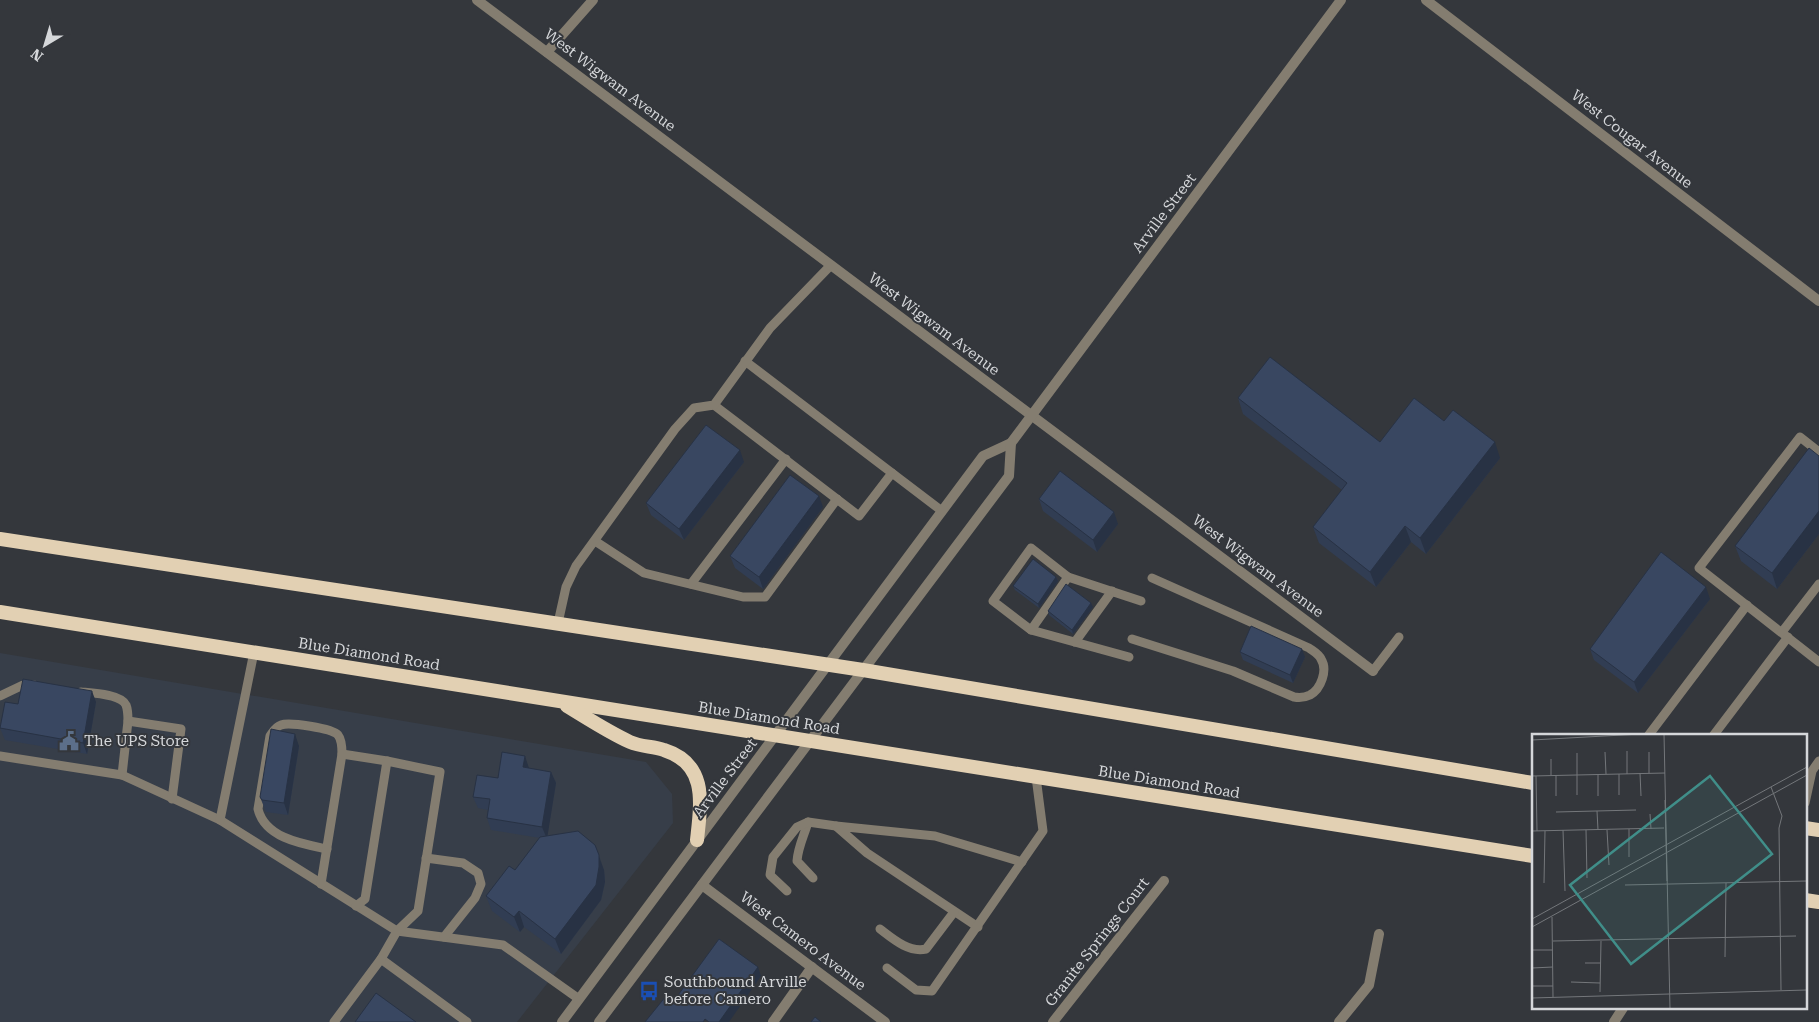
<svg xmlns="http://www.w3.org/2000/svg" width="1819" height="1022" font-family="'Roboto Serif',serif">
<rect width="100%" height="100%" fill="#34373c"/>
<path fill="#373e49" d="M0,653l646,109 26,32 1,29 -156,199h-517z"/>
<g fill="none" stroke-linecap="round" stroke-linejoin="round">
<g stroke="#847d70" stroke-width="9">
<path d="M714,405l145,111 33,-43 -147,-112"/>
<path d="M1819,452l-19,-15 -101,131 120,94"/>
<path d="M892,473l50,38"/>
<path d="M595,541l49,32 99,24h22l72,-98"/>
<path d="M691,584l95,-125"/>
<path d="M558,623l8,-36 10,-21 99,-137 19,-21 20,-3 56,-77 61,-63"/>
<path d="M1031,630l-38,-29 38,-53 37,29"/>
<path d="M1782,632l37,-48"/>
<path d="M1132,639l101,32 61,26c6,1 10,1 16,-2 11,-6 18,-25 11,-36 -2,-5 -8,-8 -12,-11l-157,-70"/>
<path d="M1075,642l37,-51"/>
<path d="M1129,657l-98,-27 37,-53 73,24"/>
<path d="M1373,671l26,-34"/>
<path d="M81,692c11,1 40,2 45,13 2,5 2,11 2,16"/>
<path d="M0,696l23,-11h11"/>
<path d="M1648,736l99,-131"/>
<path d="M1713,736l75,-99"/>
<path d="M0,756l122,19 98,45 177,111 106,14 76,54"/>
<path d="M122,775l6,-54 53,8 -9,70"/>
<path d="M1805,803l7,-32 7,-10"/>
<path d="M220,820l34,-168"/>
<path d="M808,822c-4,14 -10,25 -11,39l16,17"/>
<path d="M327,849c-25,-5 -62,-11 -69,-40l12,-73c3,-4 5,-9 11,-11 8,-3 51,3 57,10 4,5 4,13 4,19"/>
<path d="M426,858l37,5 15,10 3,11 -6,14 -31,39"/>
<path d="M321,884l21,-130 45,7"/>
<path d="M787,891l-17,-16 3,-18 24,-30 11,-5 28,4"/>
<path d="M356,906l9,-7 22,-138 53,11 -22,139 -21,20 -16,28 86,63"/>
<path d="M978,927l-111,-74 -31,-27 99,10 87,26"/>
<path d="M880,929c13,10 29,24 46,20l28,-37"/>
<path d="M887,968l29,22 16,1 111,-160 -7,-54"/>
<path d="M334,1022l47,-63"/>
</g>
<g stroke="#847d70" stroke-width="10">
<path d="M477,0l896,671"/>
<path d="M1426,0l393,301"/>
<path d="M547,52l46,-52"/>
<path d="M702,885l183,137"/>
<path d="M773,1022l39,-55"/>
<path d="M1053,1022l111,-141"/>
<path d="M1339,1022l30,-37 10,-51"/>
<path d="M1614,1022l9,-14"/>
</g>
<g stroke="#847d70" stroke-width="10">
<path d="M562,1022l421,-566 28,-13 330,-443"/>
<path d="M599,1022l410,-546 2,-33"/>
</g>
<g stroke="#e2d0b3" stroke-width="14">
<path d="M0,539l863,131 670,113"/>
<path d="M0,612l1533,244"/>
<path d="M567,706c20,12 41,26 63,36 11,5 23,4 34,8 44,14 37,53 33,90"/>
<path d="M1805,828l14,2"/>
<path d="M1805,900l14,2"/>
</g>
</g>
<g fill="#313d53">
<path d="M1238,398l142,44 64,-21 56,37 -74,96 -15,-12 -35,45 -57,-44 -6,-16 29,-37 -99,-76z"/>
<path d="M1819,456v78l-42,55 -36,-28 -6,-15z"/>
<path d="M744,462l-60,78 -33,-25 -5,-12z"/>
<path d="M1039,499l79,25 -21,28 -54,-41z"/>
<path d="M823,507l-60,82 -28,-21 -5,-12z"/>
<path d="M1056,577l2,4 -19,27 -24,-18 -2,-4z"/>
<path d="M1710,599l-72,94 -44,-33 -4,-11z"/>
<path d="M1093,607l-20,27 -24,-19 -1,-4z"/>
<path d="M1240,652l65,5 -12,26 -50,-23z"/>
<path d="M96,702l-9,52 -82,-14 -5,-12 18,-24z"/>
<path d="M299,746l-11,69 -22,-3 -6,-15z"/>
<path d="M529,768l22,4 5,11 -9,53 57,34 1,12 -4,18 -40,54 -37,-27 -4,5 -28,-21 -6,-15 29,-26 25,-32 -49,-8 -4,-12 1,-8 -10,-2 -5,-11 25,-19z"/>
</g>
<g fill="#283244">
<path d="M1495,442l5,16 -74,96 -6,-16z"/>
<path d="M740,450l4,12 -60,78 -5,-11z"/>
<path d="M819,496l4,11 -60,82 -4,-12z"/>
<path d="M1819,511v23l-42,55 -5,-16z"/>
<path d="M1114,512l4,12 -21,28 -4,-12z"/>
<path d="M1405,526l6,16 -35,45 -6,-15z"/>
<path d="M1056,577l2,4 -19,27 -1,-4z"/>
<path d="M1706,587l4,12 -72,94 -4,-11z"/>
<path d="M1091,603l2,4 -20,27 -1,-4z"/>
<path d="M1302,649l3,8 -12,26 -3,-8z"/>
<path d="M92,691l4,11 -9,52 -4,-11z"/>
<path d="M295,734l4,12 -11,69 -4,-12z"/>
<path d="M525,756l4,12 -6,-1z"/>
<path d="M551,772l5,11 -9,56 -5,-12z"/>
<path d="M595,845l9,25 1,12 -4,18 -40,54 -6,-15z"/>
<path d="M519,911l5,16 -4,5 -6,-15z"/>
<path d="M758,967l3,9 -32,46h-10z"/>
</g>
<g fill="#394761" stroke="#283244">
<path d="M1270,357l110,85 34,-44 30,23 9,-11 42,32 -75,96 -15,-12 -35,46 -57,-45 34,-44 -109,-85z"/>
<path d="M706,425l34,25 -61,79 -33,-26z"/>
<path d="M1809,448l10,8v55l-47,62 -37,-27z"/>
<path d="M1060,471l54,41 -21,28 -54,-41z"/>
<path d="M790,475l29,21 -60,81 -29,-21z"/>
<path d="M1661,552l45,35 -72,95 -44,-33z"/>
<path d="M1033,559l23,18 -18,27 -25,-18z"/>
<path d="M1066,584l25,19 -19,27 -24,-19z"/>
<path d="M1251,626l51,23 -12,26 -50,-23z"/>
<path d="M23,679l69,12 -9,52 -83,-15 5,-26 13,2z"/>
<path d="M271,729l24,5 -11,69 -22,-3 -2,-3z"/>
<path d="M502,752l23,4 -2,11 28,5 -9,55 -55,-9 3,-19 -17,-2 4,-22 21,3z"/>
<path d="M578,831l17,14 4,10v12l-3,18 -41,54 -36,-28 -5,6 -28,-21 23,-30 6,4 25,-33z"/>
<path d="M719,939l39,28 -39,55h-10l-4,-3 -2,3h-58l21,-26 7,6z"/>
<path d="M376,993l40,29h-61z"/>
<path d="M815,1017l6,5h-10z"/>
</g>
<defs>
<symbol id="civic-bare" viewBox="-9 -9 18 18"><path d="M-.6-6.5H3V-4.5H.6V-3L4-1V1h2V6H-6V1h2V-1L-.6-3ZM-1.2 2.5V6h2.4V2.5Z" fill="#5c6f8a" stroke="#34373c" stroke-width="2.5" paint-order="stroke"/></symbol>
<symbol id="bus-bare" viewBox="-9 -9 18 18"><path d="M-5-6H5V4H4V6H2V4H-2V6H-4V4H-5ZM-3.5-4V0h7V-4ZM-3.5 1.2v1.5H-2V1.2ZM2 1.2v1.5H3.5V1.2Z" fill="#1a4fb4" stroke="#34373c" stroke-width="2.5" paint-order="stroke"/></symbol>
</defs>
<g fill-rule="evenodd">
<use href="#civic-bare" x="55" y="727" width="28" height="28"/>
<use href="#bus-bare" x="635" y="977" width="28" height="28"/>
</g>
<g text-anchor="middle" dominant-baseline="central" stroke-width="4" stroke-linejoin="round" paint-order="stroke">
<g font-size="15" fill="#d5d7da" stroke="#34373c">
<text transform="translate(610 80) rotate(37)">West Wigwam Avenue</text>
<text transform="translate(1632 139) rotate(38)">West Cougar Avenue</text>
<text transform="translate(1164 213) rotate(-53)">Arville Street</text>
<text transform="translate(934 324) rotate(37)">West Wigwam Avenue</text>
<text transform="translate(1258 566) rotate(37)">West Wigwam Avenue</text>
<text transform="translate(369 654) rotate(9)">Blue Diamond Road</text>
<text transform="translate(769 718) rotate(9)">Blue Diamond Road</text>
<text transform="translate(725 778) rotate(-53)">Arville Street</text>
<text transform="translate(1169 782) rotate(9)">Blue Diamond Road</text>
<text transform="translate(803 941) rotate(37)">West Camero Avenue</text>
<text transform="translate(1097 942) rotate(-52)">Granite Springs Court</text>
</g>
<g font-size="15" fill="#d5d7da" stroke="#34373c" text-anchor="start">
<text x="84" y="741">The UPS Store</text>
<text x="664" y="982">Southbound Arville<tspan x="664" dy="17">before Camero</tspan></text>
</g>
</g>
<g transform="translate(1532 734)">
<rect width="275" height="275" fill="#34373c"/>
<path fill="none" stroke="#74777b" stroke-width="1" d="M132,0l6,275M0,6l109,-6M95,17v23M73,18l1,22M117,18v21M19,25v16M108,39l1,23M66,40v22M87,40v21M24,41v21M0,42l133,-3M4,42l1,55M239,53l11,29 -3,12 2,162M45,61v-42M133,66l2,81M65,77l1,19M24,78l80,-2M118,80l1,15M31,96l2,61M54,96l1,48M75,96l2,35M0,97l132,-3M97,123v-28M12,149l1,-52M93,151l182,-4M20,183l1,80M0,185l275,-152M0,193l275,-152M21,207l243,-5M0,216h21M193,223l1,-74M53,229h16M0,234l21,-1M39,248l29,1M0,252h21M68,258l1,-51M0,264l275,-8"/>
<path fill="#408e89" fill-opacity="0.15" stroke="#408e89" stroke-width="2.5" d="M178,42l62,78 -141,110 -61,-79z"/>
<rect width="275" height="275" fill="none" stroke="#d5d7da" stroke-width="2.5"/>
</g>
<g transform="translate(45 45) rotate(218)" stroke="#34373c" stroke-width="4" paint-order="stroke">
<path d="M0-4L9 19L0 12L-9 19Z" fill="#d5d7da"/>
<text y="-8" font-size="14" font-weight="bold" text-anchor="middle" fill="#d5d7da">N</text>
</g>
</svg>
